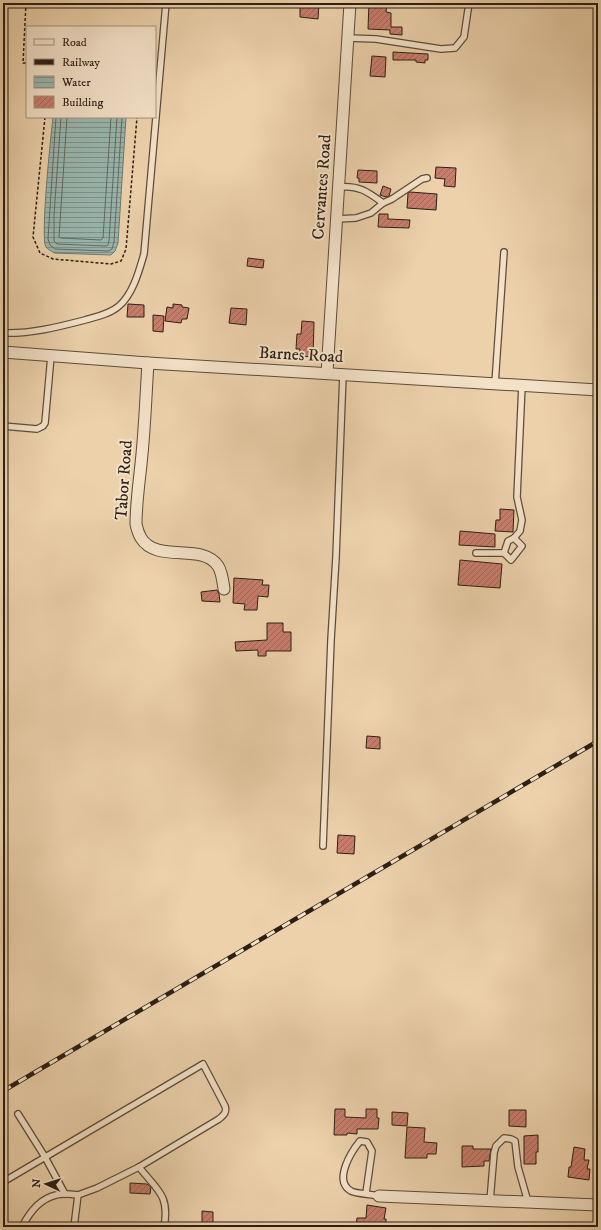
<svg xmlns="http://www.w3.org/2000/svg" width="601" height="1230" font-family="'IM FELL DW Pica',serif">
<defs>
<pattern id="water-rules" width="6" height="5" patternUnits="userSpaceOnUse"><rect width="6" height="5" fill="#99b6ae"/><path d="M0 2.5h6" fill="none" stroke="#7d938c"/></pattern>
<pattern id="building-hatch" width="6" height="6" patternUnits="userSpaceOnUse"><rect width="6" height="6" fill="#c97d6d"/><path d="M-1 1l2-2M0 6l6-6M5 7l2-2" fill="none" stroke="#a36658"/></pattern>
</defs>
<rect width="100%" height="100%" fill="#ecd1ab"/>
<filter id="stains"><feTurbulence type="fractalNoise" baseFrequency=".005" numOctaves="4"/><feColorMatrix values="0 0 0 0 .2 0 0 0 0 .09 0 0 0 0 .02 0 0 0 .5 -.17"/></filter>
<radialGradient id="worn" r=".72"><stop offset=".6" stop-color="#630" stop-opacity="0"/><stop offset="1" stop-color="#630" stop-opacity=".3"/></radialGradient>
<path fill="url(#water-rules)" stroke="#6d7a71" d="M53,117h73l-8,126 -3,8 -4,4 -57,-2c-2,-2 -7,-4 -8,-6 -6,-8 5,-113 7,-130z"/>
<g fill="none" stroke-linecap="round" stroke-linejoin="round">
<g stroke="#626a62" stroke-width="1">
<path d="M56,117l-8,122 2,6 5,4 53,2 4,-2 2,-7 8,-125"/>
<path d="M61,117l-7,98v26l3,3 49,2 2,-1 1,-4 8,-124"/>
<path d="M67,117l-8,120 2,1 40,2 2,-2 8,-121"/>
</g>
</g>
<g fill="url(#building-hatch)" stroke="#2c1f15">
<path d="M300,3h19l-1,16 -18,-2z"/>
<path d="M369,3h18l-1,9 5,1v14h11v8l-12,-1v-4l-22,-1z"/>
<path d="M393,52l35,2v6h-3v3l-9,-1v-2h-23z"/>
<path d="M372,56l14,1 -1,20 -15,-1z"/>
<path d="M436,167l20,1 -1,19 -11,-1 1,-7 -10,-1z"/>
<path d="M358,170l19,1v12l-18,-1v-4h-2z"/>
<path d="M383,186l8,3 -2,7 -3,1 -6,-2z"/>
<path d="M410,192l27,2 -1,16 -29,-2 1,-15z"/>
<path d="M379,214h9v5l22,1 -1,8 -31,-1z"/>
<path d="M248,258l16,2 -1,8 -16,-2z"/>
<path d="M128,304l16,1v12h-17z"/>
<path d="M173,304l9,1v2l7,1 -2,11h-5l-1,4 -16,-2 2,-14 6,1z"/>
<path d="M231,308l16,1 -1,16 -17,-2z"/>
<path d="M153,315l11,1 -1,16 -10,-1z"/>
<path d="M302,321l12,1 -1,35 -14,-1 1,-7h-4l1,-15h4z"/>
<path d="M500,509l14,1 -1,22 -18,-1 1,-11h4z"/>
<path d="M460,531l35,3v13l-36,-2z"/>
<path d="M460,560l42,4 -2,24 -42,-3z"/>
<path d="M234,578l29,2 -1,5h7l-1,12 -10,-1 -1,14h-13l1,-6 -12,-1z"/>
<path d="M217,590l2,4 1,8 -18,-1 -1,-9z"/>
<path d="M267,623h16v9h8v19h-25v5h-8v-6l-22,1 -1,-9 32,-2z"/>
<path d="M367,736l13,1v12l-14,-1z"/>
<path d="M338,835l17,1 -1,18 -17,-1z"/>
<path d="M335,1109h10v8l21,1v-9h11v9h2l-1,11h-21v5l-10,-1v2h-13z"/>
<path d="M509,1110h17v17l-17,-1z"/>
<path d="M392,1112l16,1 -1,13 -15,-1z"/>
<path d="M407,1127l18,1 -1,14 13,1 -1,11h-9v4h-22z"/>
<path d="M538,1135v17h-2v12h-12v-28z"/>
<path d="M462,1146h11v3h18l-2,12h-5v5l-22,1z"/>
<path d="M574,1147l11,2 -1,11h5l-2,9h3l-1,11 -21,-3 1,-10h2z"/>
<path d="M130,1183l17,1 4,3 -1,7 -20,-1z"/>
<path d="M367,1205l19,3 -2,11h2v8h-30l1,-9h9z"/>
<path d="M202,1211l11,1v14l-11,-1z"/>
</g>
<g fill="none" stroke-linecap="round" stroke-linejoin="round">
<defs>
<g id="lane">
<path d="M348,38l28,1 65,10 14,-1 9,-11 5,-34"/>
<path d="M339,187c20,-2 29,5 44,16"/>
<path d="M337,219l19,-1 15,-5 12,-10 9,-4 30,-20 5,-1"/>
<path d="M3,333c28,1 55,-6 82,-13 11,-3 25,-6 34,-14 14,-12 20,-35 25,-52l22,-251"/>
<path d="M495,384l9,-132"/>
<path d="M3,426l34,3 6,-3 2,-3 6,-67"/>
<path d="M476,553h28l4,-12 6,-3 6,-7 2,-11 -5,-23 5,-112"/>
<path d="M504,553l7,7 11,-14 -8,-8"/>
<path d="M323,846l8,-206 5,-83 7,-183"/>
<path d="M18,1114l27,43 20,37"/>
<path d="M3,1182l200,-118 22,42c2,6 -1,9 -6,13l-80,48"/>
<path d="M366,1193l6,-42 -5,-9 -7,-1c-9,11 -27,40 -9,50 5,3 21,3 28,5"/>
<path d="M490,1201l4,-48 2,-7 8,-8 7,1 4,2 3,26 10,35"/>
<path d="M22,1227c7,-14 17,-28 34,-32 7,-2 15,-1 22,0"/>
<path d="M74,1227l4,-32 19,-7 42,-21c18,23 31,28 25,60"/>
</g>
<g id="street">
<path d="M3,352l145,11 450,27"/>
<path d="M148,363c-2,30 -3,60 -6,91 -2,23 -6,47 -6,70 1,5 2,9 5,14 16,26 61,4 77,28 4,6 5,16 6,23"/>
<path d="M327,373l23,-370"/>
<path d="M379,1196l219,9"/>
</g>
</defs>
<use href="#lane" stroke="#5c4c3a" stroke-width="8"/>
<use href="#street" stroke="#5c4c3a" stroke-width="13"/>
<g stroke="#2c1f15" stroke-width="1.5" stroke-dasharray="3 2" stroke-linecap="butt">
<path d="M26,3l-3,60h4"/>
<path d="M45,117l-12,120 7,16 13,6 58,5 10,-3 5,-12 11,-132"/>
</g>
<use href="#lane" stroke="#f3e1c8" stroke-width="5.5"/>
<use href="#street" stroke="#f3e1c8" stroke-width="11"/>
<defs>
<path id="rail" d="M3,1091l595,-350"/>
</defs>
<use href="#rail" stroke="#2c1f15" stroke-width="4.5"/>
<use href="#rail" stroke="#f3e1c8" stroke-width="3" stroke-dasharray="9" stroke-linecap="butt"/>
</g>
<g text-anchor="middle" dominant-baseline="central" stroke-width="4" stroke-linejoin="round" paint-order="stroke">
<g font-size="17" fill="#2c1f15" stroke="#f3e1c8">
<text transform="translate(322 187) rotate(-86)">Cervantes Road</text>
<text transform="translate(301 355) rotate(3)">Barnes Road</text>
<text transform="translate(124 480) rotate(-86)">Tabor Road</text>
</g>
</g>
<rect width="601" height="1230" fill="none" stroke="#ecd1ab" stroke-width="16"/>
<rect x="4" y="4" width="593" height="1222" fill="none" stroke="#2c1f15" stroke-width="2"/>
<rect x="8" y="8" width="585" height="1214" fill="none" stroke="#2c1f15"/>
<rect x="26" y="26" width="130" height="92" fill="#f3e1c8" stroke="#a39380"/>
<rect x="34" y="39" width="20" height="6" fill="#f3e1c8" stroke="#a39380"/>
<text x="62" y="46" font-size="12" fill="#2c1f15">Road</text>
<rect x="34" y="59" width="20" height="6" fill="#2c1f15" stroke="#a39380"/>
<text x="62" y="66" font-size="12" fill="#2c1f15">Railway</text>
<rect x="34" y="76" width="20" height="12" fill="url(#water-rules)" stroke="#a39380"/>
<text x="62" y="86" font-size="12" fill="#2c1f15">Water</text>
<rect x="34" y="96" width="20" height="12" fill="url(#building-hatch)" stroke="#a39380"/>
<text x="62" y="106" font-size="12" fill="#2c1f15">Building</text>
<g transform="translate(46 1184) rotate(274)" stroke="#f3e1c8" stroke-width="3" paint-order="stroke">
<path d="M0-3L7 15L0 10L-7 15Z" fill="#2c1f15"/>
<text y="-6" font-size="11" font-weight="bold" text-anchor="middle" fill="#2c1f15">N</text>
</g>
<rect width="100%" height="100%" filter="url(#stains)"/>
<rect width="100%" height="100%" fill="url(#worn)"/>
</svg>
